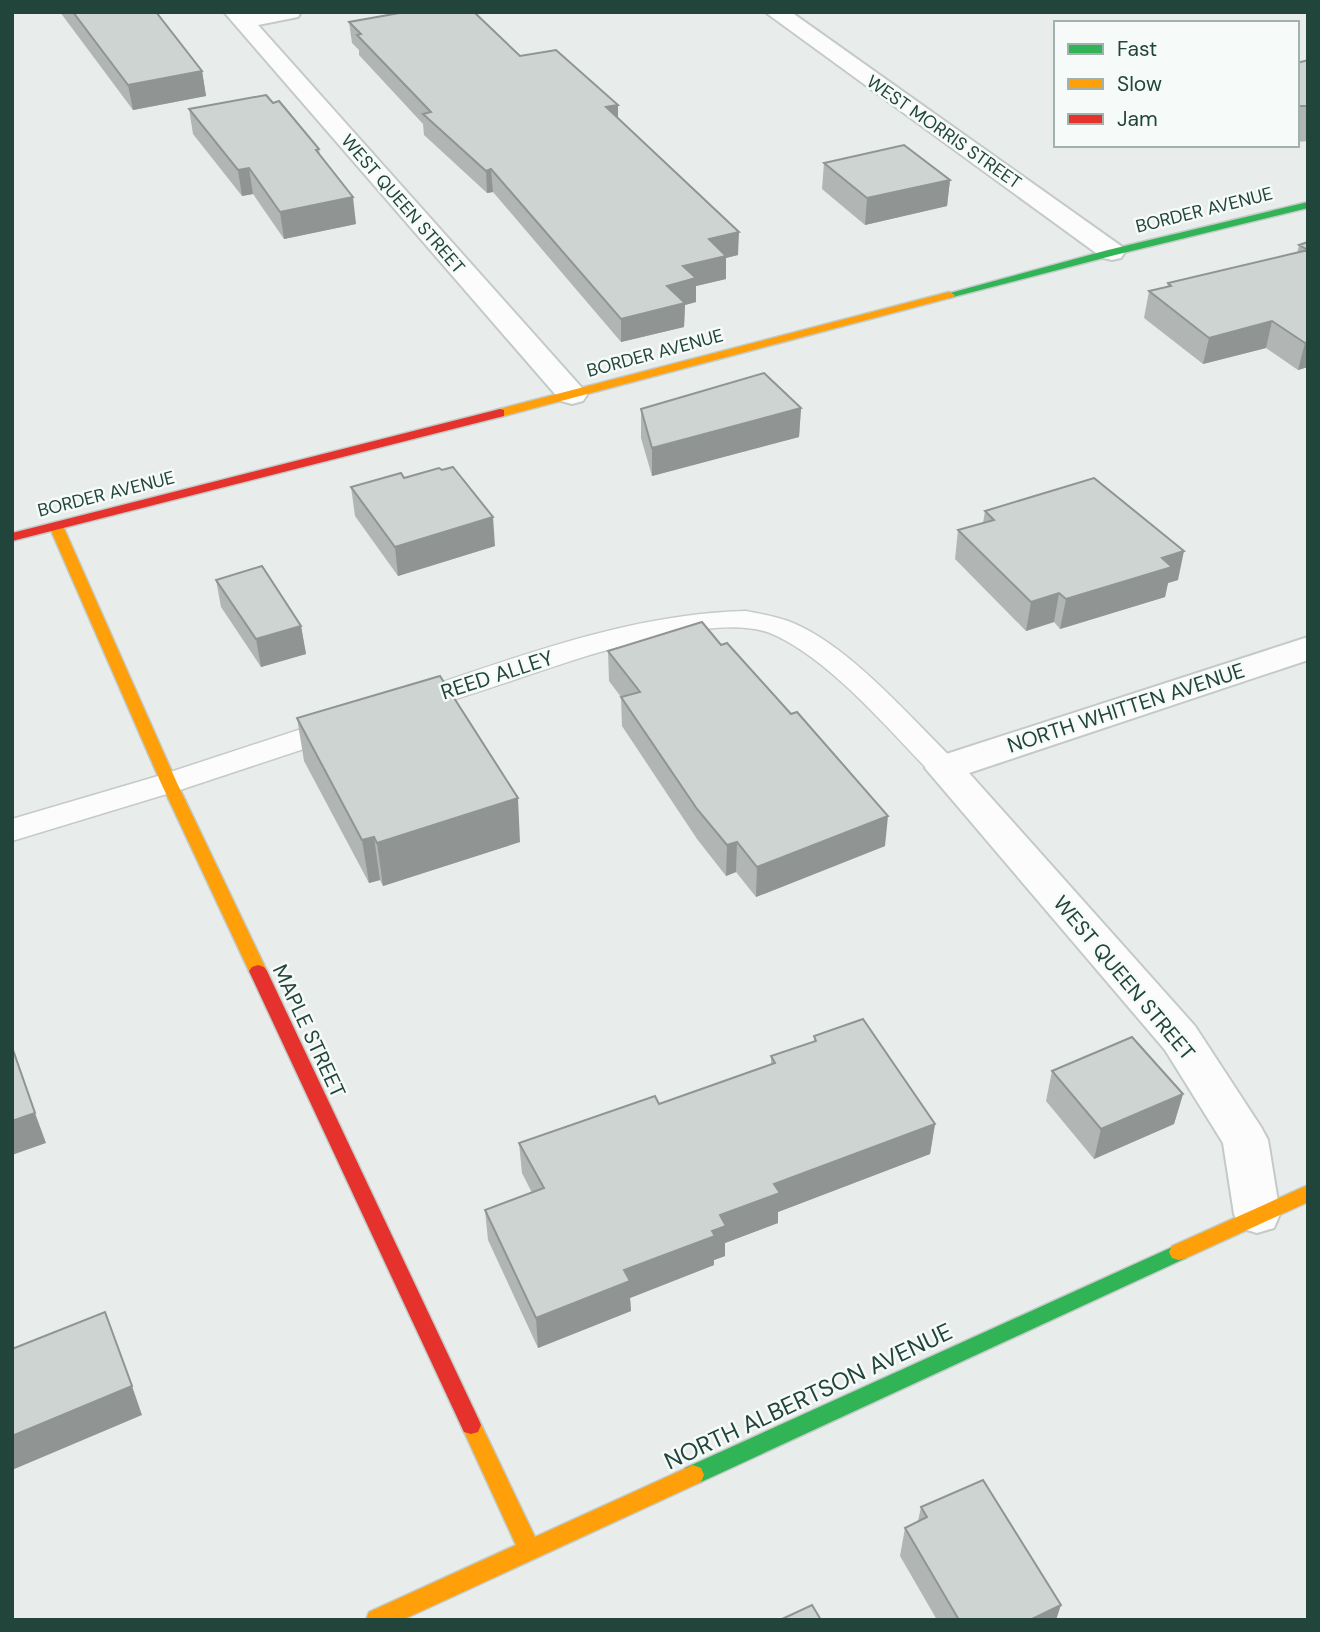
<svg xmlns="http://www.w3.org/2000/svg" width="1320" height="1632" font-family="'DM Sans',sans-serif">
<rect width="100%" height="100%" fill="#e8edeb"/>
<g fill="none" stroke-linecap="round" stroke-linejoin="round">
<defs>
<g id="lane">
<path d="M746,611c14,3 29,5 42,10 59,22 122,96 167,140l4,7 -4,7 -11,3 -11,-3c-43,-44 -106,-119 -163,-142 -28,-10 -62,-5 -90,0 -93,16 -178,55 -269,79l-10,-2 -5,-7 5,-7c112,-37 225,-82 345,-85z"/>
<path d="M341,716l11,3 4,7 -4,7 -172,57 -168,51v-22l146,-43z"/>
</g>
<g id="street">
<path d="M224,12h77l-3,5 -40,8 325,364 4,6 -4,6 -11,3 -11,-3z"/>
<path d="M765,12h26l330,234 4,6 -4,6 -9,2 -9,-2z"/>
<path d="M1308,637v23l-339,113 226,253 66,101 7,13 12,74 -6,14 -17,5 -17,-5 -6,-14 -11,-71 -58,-93 -240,-282 6,-9z"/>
</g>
<g id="fast">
<path d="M1308,202v6l-193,47 -166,43 -6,-3 165,-45z"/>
<path d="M1179,1244l7,2 3,6 -3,6 -485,224 -8,3 -8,-3 -3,-7 3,-7z"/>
</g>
<g id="slow">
<path d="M949,292l6,3 -2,2 -449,119 -4,1 -6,-4 2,-3z"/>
<path d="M56,522l7,4 114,257 90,188 -3,4h-12l-3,-4 -88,-188 -112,-257z"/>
<path d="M1308,1185v17l-122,56 -7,2 -7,-2 -3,-6 3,-6z"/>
<path d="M471,1416l7,2 57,119 158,-72 8,3 3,7 -3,7 -299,138h-36l3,-8 147,-67 -55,-120 3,-7z"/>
</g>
<g id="jam">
<path d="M500,409l4,1v6l-492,125v-8z"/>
<path d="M258,965l6,2 3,4 211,447 3,7 -3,7 -7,2 -7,-2 -215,-461 3,-4z"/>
</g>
</defs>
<use href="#lane" stroke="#c4cac8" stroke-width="3"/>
<use href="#street" stroke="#c4cac8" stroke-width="4"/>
<use href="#fast" stroke="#c3cbc8" stroke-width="3"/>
<use href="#slow" stroke="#c3cbc8" stroke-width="3"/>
<use href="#jam" stroke="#c3cbc8" stroke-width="3"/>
<use href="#lane" fill="#fcfcfc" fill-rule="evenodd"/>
<use href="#street" fill="#fcfcfc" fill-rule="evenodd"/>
<use href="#fast" fill="#30b455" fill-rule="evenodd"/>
<use href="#slow" fill="#ff9f0a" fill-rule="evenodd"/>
<use href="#jam" fill="#e5322d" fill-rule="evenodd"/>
</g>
<g fill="#b1b6b5">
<path d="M60,12h96l46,59 4,25 -73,14z"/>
<path d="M349,22l171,34 98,49v13l120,137 -12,3v21l-30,7v16l-11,3 -1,22 -63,15 -128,-150 -6,1 -63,-58 -1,-11 -64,-69v-5l-7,-7z"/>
<path d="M1308,60v81l-11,1v-79z"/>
<path d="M189,109l130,40 1,6 36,69 -72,15 -31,-45 -11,2 -49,-62z"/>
<path d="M824,163l126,17 -3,26 -82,19 -43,-36z"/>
<path d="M1308,242v125l-10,3 -32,-22 -63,16 -59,-46 5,-27 18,-4 1,-4 129,-30 2,-8z"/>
<path d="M801,408l-2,29 -147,39 -11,-38v-29z"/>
<path d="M404,478l91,68 -97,30 -43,-60 -4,-29z"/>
<path d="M985,511l193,69 -10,3 -3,14 -105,32 -6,-7 -28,9 -71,-72 3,-29 25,-7z"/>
<path d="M216,580l85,46 5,28 -45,13 -40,-60z"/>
<path d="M608,651l277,195 -129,51 -20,-25 -10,4 -29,-37 -75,-113 -1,-29 -12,-16z"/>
<path d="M297,718l223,124 -137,44 -3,-6 -11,3 -65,-122z"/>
<path d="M814,1036l121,88 -5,30 -152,58v11l-53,20v13l-11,4v5l-84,33 1,13 -93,37 -50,-108 -3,-30 47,-17 -10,-20 -3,-30 140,-39 112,-39v-9l43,-14z"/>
<path d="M1052,1071l131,23 -9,30 -80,35 -48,-58z"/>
<path d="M921,1507l135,113h-119l-37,-64 5,-28 13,-7z"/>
</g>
<g fill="#909493">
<path d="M202,71l4,25 -73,14 -5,-25z"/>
<path d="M618,105v21l-12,-19z"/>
<path d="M249,168l4,26 -11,2 -4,-26z"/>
<path d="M491,169l2,23 -6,1 -1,-22z"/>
<path d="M950,180l-3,26 -82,19 2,-27z"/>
<path d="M353,197l3,27 -72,15 -4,-27z"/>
<path d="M739,232l-1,23 -12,3v21l-30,7v16l-11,3 -1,22 -63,15v-23l46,-33 16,-20 26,-27z"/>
<path d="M1272,321l-6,27 -63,16 6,-26z"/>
<path d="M1308,342v25l-10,3 7,-27z"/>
<path d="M801,408l-2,29 -147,39v-28z"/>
<path d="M493,517l2,29 -97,30 -3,-29z"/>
<path d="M1184,551l-6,29 -10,3 -3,14 -105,32 6,-30 96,-41z"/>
<path d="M1059,593l-5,29 -28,9 5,-29z"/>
<path d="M301,626l5,28 -45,13 -5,-28z"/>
<path d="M518,798l2,44 -137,44 -6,-43z"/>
<path d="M888,816l-3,30 -129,51 1,-30z"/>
<path d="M374,837l6,43 -11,3 -7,-43z"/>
<path d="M737,842l-1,30 -10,4 1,-31z"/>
<path d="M1183,1094l-9,30 -80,35 7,-30z"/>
<path d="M35,1113l11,30 -34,12v-34z"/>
<path d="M935,1124l-5,30 -152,58v11l-53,20v13l-11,4v5l-84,33 1,13 -93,37 -2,-30 88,-48 88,-39 8,-16 54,-31z"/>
<path d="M132,1386l10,29 -130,55v-34z"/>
<path d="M1061,1605l-5,15h-26z"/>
</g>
<g fill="#ced4d2" stroke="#909493" stroke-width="2">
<path d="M73,12h83l46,59 -74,14z"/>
<path d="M405,12h69l46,44 36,-6 62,55 -12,2 133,125 -30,7 17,17 -43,10 13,12 -29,8 18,17 -64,16 -130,-150 -5,2 -63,-57 8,-2 -74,-77 4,-1 -12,-12z"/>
<path d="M1308,60v46h-11v-43z"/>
<path d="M266,95l7,8 6,-2 40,48 -3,1 37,47 -73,15 -31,-44 -11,2 -49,-61z"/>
<path d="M904,145l46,35 -83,18 -43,-35z"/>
<path d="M1308,242v100l-3,1 -33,-22 -63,17 -60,-47 22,-5 -3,-3 140,-33 -9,-5z"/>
<path d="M764,373l37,35 -149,40 -11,-39z"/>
<path d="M453,467l40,50 -98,30 -44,-60 50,-14 3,5 35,-10 3,2z"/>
<path d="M1094,478l90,73 -22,7 10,9 -106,32 -7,-6 -28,9 -73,-72 36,-10 -9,-9z"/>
<path d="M262,566l39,60 -45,13 -40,-59z"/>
<path d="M702,622l19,23 6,-2 64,71 6,-2 91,104 -131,51 -20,-25 -10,3 -30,-36 -76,-112 19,-5 -32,-41z"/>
<path d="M440,676l78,122 -141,45 -3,-6 -12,3 -65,-122z"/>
<path d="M863,1019l72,105 -161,60 6,9 -60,22 6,11 -14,5 3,5 -91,34 6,11 -94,37 -51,-108 59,-22 -25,-45 136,-47 4,8 116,-41 -4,-7 45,-15 -2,-5z"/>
<path d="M1132,1037l51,57 -82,35 -49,-58z"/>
<path d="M12,1047l23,66 -23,8z"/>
<path d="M105,1312l27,74 -120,50v-87z"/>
<path d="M983,1480l78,125 -31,15h-71l-54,-92 22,-11 -6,-10z"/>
<path d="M812,1605l9,15h-41z"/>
</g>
<g text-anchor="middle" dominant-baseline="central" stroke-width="5" stroke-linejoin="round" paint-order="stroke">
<g font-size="18" fill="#21443b" stroke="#f6fbf9">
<text transform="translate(944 132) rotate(35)">WEST MORRIS STREET</text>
<text transform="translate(403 204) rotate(49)">WEST QUEEN STREET</text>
<text transform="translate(1204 210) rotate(-14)">BORDER AVENUE</text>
<text transform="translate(655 353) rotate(-15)">BORDER AVENUE</text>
<text transform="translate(106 494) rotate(-14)">BORDER AVENUE</text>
</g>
<g font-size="21" fill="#21443b" stroke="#f6fbf9">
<text transform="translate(497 675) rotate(-18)">REED ALLEY</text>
<text transform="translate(1126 708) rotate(-18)">NORTH WHITTEN AVENUE</text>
<text transform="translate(1124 978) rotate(50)">WEST QUEEN STREET</text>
<text transform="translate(309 1031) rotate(65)">MAPLE STREET</text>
</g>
<g font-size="24" fill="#21443b" stroke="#f6fbf9">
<text transform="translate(808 1396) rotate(-25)">NORTH ALBERTSON AVENUE</text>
</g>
</g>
<rect width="1320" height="1632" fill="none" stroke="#21443b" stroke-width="28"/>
<rect x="1054" y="21" width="245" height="126" fill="#f6fbf9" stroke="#a1b2ad" stroke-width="2"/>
<rect x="1068" y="44" width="35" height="10" fill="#30b455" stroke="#a1b2ad" stroke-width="2"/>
<text x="1117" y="56" font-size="21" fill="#21443b">Fast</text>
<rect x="1068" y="79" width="35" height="10" fill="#ff9f0a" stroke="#a1b2ad" stroke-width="2"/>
<text x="1117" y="91" font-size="21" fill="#21443b">Slow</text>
<rect x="1068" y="114" width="35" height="10" fill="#e5322d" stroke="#a1b2ad" stroke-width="2"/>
<text x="1117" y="126" font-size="21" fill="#21443b">Jam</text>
</svg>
